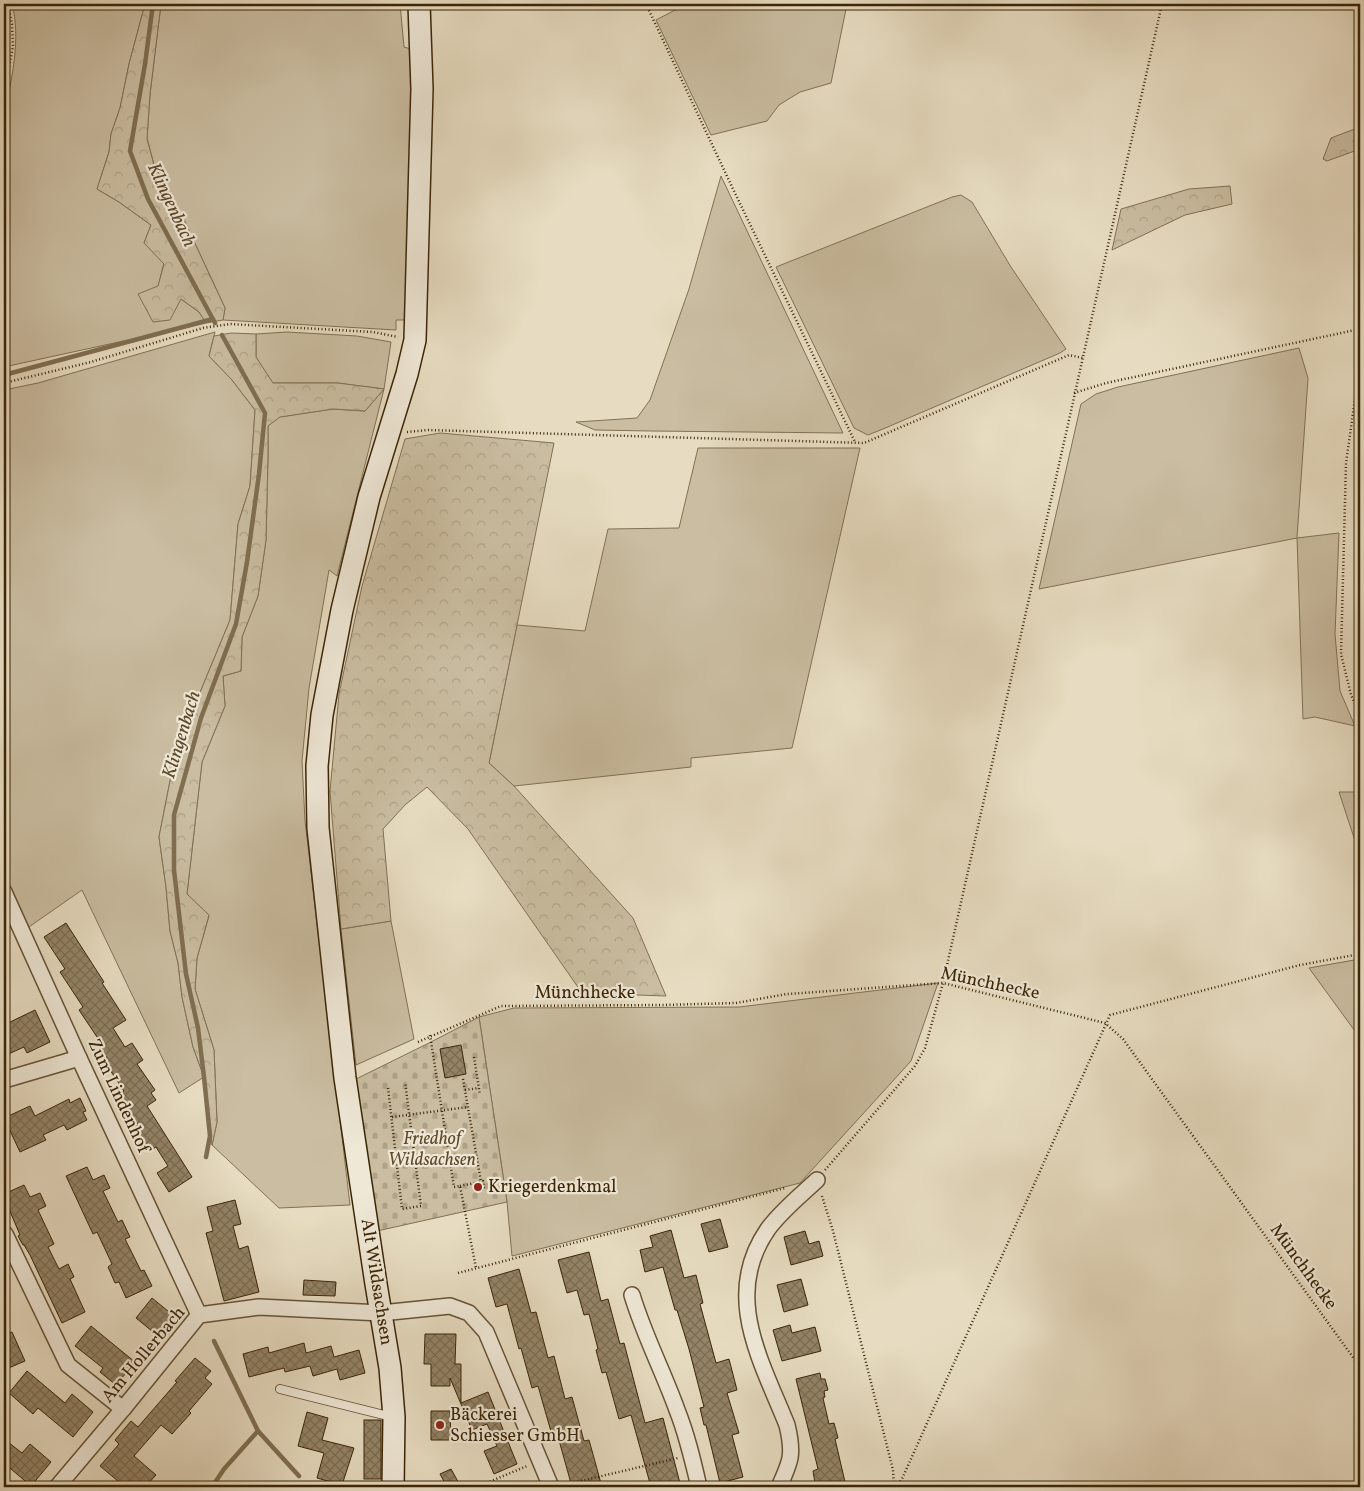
<svg xmlns="http://www.w3.org/2000/svg" width="1364" height="1491" font-family="Vollkorn,serif">
<defs>
<pattern id="forest-crowns" width="20" height="18" patternUnits="userSpaceOnUse" patternTransform="scale(1.25)"><rect width="20" height="18" fill="#cabda1"/><path d="M2 6a3 3 0 1 1 6 0M12 15a3 3 0 1 1 6 0" fill="none" stroke="#aea289"/></pattern>
<pattern id="cemetery-stones" width="16" height="16" patternUnits="userSpaceOnUse" patternTransform="scale(1.25)"><rect width="16" height="16" fill="#cabda1"/><path d="M2 7V4a2 2 0 0 1 4 0v3zM10 15v-3a2 2 0 0 1 4 0v3z" fill="#aea289"/></pattern>
<pattern id="building-cross-hatch" width="8" height="8" patternUnits="userSpaceOnUse" patternTransform="scale(1.25)"><rect width="8" height="8" fill="#948467"/><path d="M0 0l8 8M0 8l8-8" fill="none" stroke="#7a6c53"/></pattern>
</defs>
<rect width="100%" height="100%" fill="#e7dcc1"/>
<filter id="stains"><feTurbulence type="fractalNoise" baseFrequency=".004" numOctaves="4"/><feColorMatrix values="0 0 0 0 .2 0 0 0 0 .09 0 0 0 0 .02 0 0 0 .5 -.17"/></filter>
<radialGradient id="worn" r=".72"><stop offset=".6" stop-color="#630" stop-opacity="0"/><stop offset="1" stop-color="#630" stop-opacity=".3"/></radialGradient>
<g fill="#cabda1" stroke="#827154">
<path d="M12,4h133l-16,60 -9,44 -9,26 -2,18 -12,37 22,13 32,23 -7,18 20,20 -6,24 23,12 18,13 7,11 -202,44v-254c8,-33 17,-75 8,-109z"/>
<path d="M161,4h239l4,43 7,2 1,15 -5,256h-11v10l-173,-10 2,-12 -40,-86 -31,-57 -7,-27 3,-44z"/>
<path d="M683,4h164l-16,79 -31,9 -21,13 -12,16 -56,14 -55,-115 23,-12z"/>
<path d="M721,176l122,257 -192,-2 -56,-1 -19,-8 61,-4 13,-18 39,-111z"/>
<path d="M961,195l11,7 39,65 55,82 -6,4 -177,76 -15,6 -14,-7 -78,-161 176,-70z"/>
<path d="M215,332l-6,24 23,24 23,30 -5,76 -12,38 -8,96 -48,116 -12,45 -11,56 7,50 4,44 8,32 4,34 11,50 11,30 -25,16 -97,-203 -56,39 -22,-50v-489l34,-7z"/>
<path d="M287,332l70,4 34,6 -7,47 -47,187 -8,-6 -20,118 -7,73 3,60 45,384 -71,3 -67,-63 5,-23 -3,-72 -19,-61 2,-31 12,-42 -22,-22 15,-132 23,-56 -2,-30 18,-5 1,-34 16,-41 8,-56 2,-83v-31l11,-9 54,-8 32,2 19,-22 -47,-6h-65l-16,-26v-23z"/>
<path d="M1299,348l9,30 -11,160 42,-5 -4,101 5,57 15,35 -40,-9 -12,2 -6,-181 -258,51 42,-185 15,-10 22,-7z"/>
<path d="M698,448h162l-68,300 -101,10v9l-177,19 -25,-23 28,-138 68,6 23,-102 71,-1z"/>
<path d="M1339,792h21v64z"/>
<path d="M391,921l23,118 -58,26 -15,-136z"/>
<path d="M1360,959v79l-51,-70z"/>
<path d="M938,983l-27,78 -111,122 -288,73 -5,-54 -28,-185 35,-9 225,-1z"/>
</g>
<g fill="url(#forest-crowns)" stroke="#827154">
<path d="M145,4h16l-11,90 -3,45 7,26 31,57 40,86 -2,12 -17,3 -7,-11 -18,-13 -11,21 -17,2 -15,-28 20,-8 6,-22 -20,-21 7,-18 -32,-23 -22,-13 12,-37 2,-18 9,-26 9,-44z"/>
<path d="M1360,127v22l-33,12 -4,-2 8,-21z"/>
<path d="M1230,186l2,18 -47,11 -73,35 9,-41 68,-20z"/>
<path d="M231,333l25,1v23l17,26h65l46,6 -19,22 -32,-2 -53,8 -12,9v31l-2,83 -8,56 -16,41 -1,34 -18,5 2,30 -23,56 -15,132 22,21 -12,43 -2,31 19,61 3,72 -5,23 -8,-68 -11,-30 -11,-50 -4,-34 -8,-32 -4,-44 -7,-50 11,-56 12,-45 48,-116 8,-96 12,-38 5,-76 -23,-30 -23,-24 5,-20z"/>
<path d="M440,433l114,10 -65,320 25,23 119,132 33,78 -84,-3 -114,-164 -41,-42 -22,18 -22,24 8,92 -50,8 -11,-138 9,-97 23,-108 43,-147z"/>
<path d="M1360,453v157l-4,-48z"/>
</g>
<path fill="url(#cemetery-stones)" stroke="#827154" d="M479,1017l28,185 -130,29 -21,-152 75,-37z"/>
<g fill="none" stroke-linecap="round" stroke-linejoin="round">
<g stroke="#7f6e50" stroke-width="4.5">
<path d="M153,4l-8,60 -15,87 18,48 67,124"/>
<path d="M4,375l209,-56"/>
<path d="M206,1157l4,-21 -6,-59 -6,-49 -12,-54 -12,-104v-55l27,-97 35,-94 11,-62 12,-88 6,-61 -43,-78"/>
<path d="M214,1341l44,90 41,45"/>
<path d="M212,1487l12,-18 34,-38"/>
</g>
</g>
<g fill="url(#building-cross-hatch)" stroke="#3b2506">
<path d="M66,923l38,59 -2,1 24,37 -13,8 12,19 7,-4 11,17 -6,4 18,26 -4,3 5,7 -9,6 45,71 -23,15 -12,-19 11,-7 -12,-19 -7,4 -16,-23 5,-3 -20,-30 6,-4 -18,-27 2,-2 -9,-14 4,-2 -24,-36 4,-3 -23,-35 5,-3 -21,-32z"/>
<path d="M35,1010l15,32 -23,11 -3,-6 -20,9v-31z"/>
<path d="M461,1045l5,29 -21,4 -5,-29z"/>
<path d="M80,1098l6,13 -3,1 4,8 -20,10 -3,-5 -21,10 3,5 -26,12 -16,-34 26,-12 5,10 34,-17 1,4z"/>
<path d="M87,1167l6,13 11,-5 6,13 -7,3 15,31 4,-2 8,17 -5,2 16,32 3,-1 8,16 -26,12 -7,-16 -4,1 -7,-16 4,-3 -15,-32 -4,2 -27,-58z"/>
<path d="M24,1185l6,12 10,-4 6,13 -8,4 16,34 -6,3 11,22 9,-5 6,13 -4,2 15,33 -23,11 -32,-68 -6,-10h-1l-5,-9 2,-1 -16,-38v-3z"/>
<path d="M235,1200l6,24 -8,2 6,23 9,-3 11,46 -35,9 -18,-68 7,-2 -6,-24z"/>
<path d="M720,1219l8,28 -19,5 -8,-28z"/>
<path d="M671,1230l13,48 12,-3 7,28 -3,1 16,59 13,-4 8,31 -10,3 12,40 -7,2 11,42 -23,6 -14,-58h-2l-4,-17 4,-1 -15,-58 -12,-39h-2l-12,-43 -18,5 -5,-22 13,-3 -3,-11z"/>
<path d="M805,1231l4,13 10,-3 4,15 -32,9 -7,-28z"/>
<path d="M589,1252l12,49 7,-2 12,45 4,-1 21,80 18,-5 18,69h-30l-20,-72 -12,4 -13,-47 -4,1 -6,-23 2,-1 -9,-35 -5,1 -7,-25 -10,3 -9,-33z"/>
<path d="M519,1269l12,44 5,-1 12,46 6,-2 11,43 7,-2 12,44 5,-1 13,47h-30l-15,-54 -5,2 -14,-49 -6,2 -11,-40 -2,1 -12,-45 -11,3 -8,-29z"/>
<path d="M801,1279l7,26 -24,7 -7,-27z"/>
<path d="M304,1280l32,2 -1,14 -32,-1z"/>
<path d="M152,1298l22,18 -16,20 -22,-18z"/>
<path d="M790,1325l2,8 23,-6 6,24 -39,10 -9,-31z"/>
<path d="M91,1326l44,36 -19,23 -16,-13 3,-4 -28,-22z"/>
<path d="M12,1332l13,29 -21,9v-35z"/>
<path d="M425,1334h31l-1,30h6v39l27,-11 29,72 -23,10 -10,-23 13,-5 -10,-22 -15,6 -22,-52v8h-19v-22h-7z"/>
<path d="M304,1343l2,10 25,-7 3,11 25,-7 6,23 -25,7 -3,-11 -24,7 -3,-10 -25,6 -1,-4 -35,9 -6,-23 25,-7 1,6z"/>
<path d="M195,1358l16,13 -6,7 7,6 -23,27 2,2 -19,21 -11,-9 -27,31 22,19 -11,12h-20l-25,-21 19,-22 -4,-4 16,-19 7,6 39,-45 -2,-1z"/>
<path d="M27,1371l38,32 7,-9 21,18 -20,25 -35,-29 -5,6 -24,-21z"/>
<path d="M820,1373l1,6h4l3,11 -4,1 1,6 -2,1 6,26 5,-1 4,15 -3,1 10,43 -22,5 -1,-5 -7,1 -2,-12 5,-2 -22,-90z"/>
<path d="M431,1411h19l1,29h-20z"/>
<path d="M307,1412l21,6 -6,22 32,8 -12,37 -25,-7 7,-25 -26,-7z"/>
<rect x="364" y="1420" width="17" height="59"/>
<path d="M4,1439l18,14 8,-9 21,18 -20,24 -27,-23z"/>
<path d="M451,1469l10,18h-14l-7,-13z"/>
</g>
<g fill="none" stroke-linecap="round" stroke-linejoin="round">
<defs>
<path id="service" d="M280,1389l112,28"/>
<g id="minor">
<path d="M4,892l75,166 120,257"/>
<path d="M4,1080l75,-22"/>
<path d="M5,1234l63,131 55,44"/>
<path d="M632,1295c12,40 31,76 45,115 10,25 16,51 22,77"/>
<path d="M57,1487l66,-78 76,-94 60,-8 122,6 69,-7 19,7 17,19 65,155"/>
<path d="M779,1487c12,-26 15,-33 8,-62 -26,-65 -65,-130 -19,-196 14,-19 32,-33 49,-49"/>
</g>
<path id="secondary" d="M393,1487l1,-70 -4,-49 -14,-84 -31,-206 -27,-250 -1,-62 5,-51 20,-105 27,-113 38,-123 8,-34 7,-251 -3,-85"/>
</defs>
<use href="#service" stroke="#665335" stroke-width="10"/>
<use href="#minor" stroke="#665335" stroke-width="18"/>
<use href="#secondary" stroke="#3b2506" stroke-width="24"/>
<g stroke="#3b2506" stroke-width="2.5" stroke-dasharray="1 2.5" stroke-linecap="butt">
<path d="M646,4l87,185 122,253"/>
<path d="M4,94l9,-48 -1,-22 -4,-20"/>
<path d="M1360,363l-14,100 -5,191 10,41 9,20"/>
<path d="M4,383l87,-21 112,-34 27,-4 143,8 25,5"/>
<path d="M1074,393l32,-10 254,-54"/>
<path d="M407,432l21,-2 436,13 205,-88 14,3"/>
<path d="M430,1035l24,152 6,-1 16,82"/>
<path d="M418,1042l83,-36 161,-1 74,-2 51,-9 156,-11 162,40 18,16 237,328"/>
<path d="M474,1057l6,38"/>
<path d="M463,1079l18,103"/>
<path d="M388,1088l14,121 19,-3 -16,-124"/>
<path d="M465,1090l14,-2"/>
<path d="M392,1117l76,-10"/>
<path d="M825,1170l90,-104 10,-18 18,-65 219,-979"/>
<path d="M460,1186l15,-3 2,8 7,-2 -1,-8 -8,2"/>
<path d="M822,1196l11,35 60,239 1,17"/>
<path d="M458,1273l327,-85"/>
<path d="M564,1485l114,-27"/>
<path d="M477,1487l50,-21"/>
<path d="M896,1487l6,-8 208,-464 190,-50 60,-11"/>
</g>
<use href="#service" stroke="#efe8d7" stroke-width="8"/>
<use href="#minor" stroke="#efe8d7" stroke-width="15"/>
<use href="#secondary" stroke="#efe8d7" stroke-width="21"/>
</g>
<g fill="#8f2418" stroke="#efe8d7" stroke-width="2">
<circle cx="478" cy="1187" r="5"/>
<circle cx="440" cy="1425" r="5"/>
</g>
<g text-anchor="middle" dominant-baseline="central" stroke-width="4.5" stroke-linejoin="round" paint-order="stroke">
<g font-size="18" fill="#3b2506" stroke="#efe8d7">
<text transform="translate(990 984) rotate(12)">Münchhecke</text>
<text x="585" y="993">Münchhecke</text>
<text transform="translate(118 1096) rotate(65)">Zum Lindenhof</text>
<text transform="translate(1303 1267) rotate(54)">Münchhecke</text>
<text transform="translate(376 1282) rotate(81)">Alt Wildsachsen</text>
<text transform="translate(144 1355) rotate(-50)">Am Hollerbach</text>
</g>
<g font-size="18" font-style="italic" fill="#5f4b2d" stroke="#efe8d7">
<text x="432" y="1139">Friedhof<tspan x="432" dy="21">Wildsachsen</tspan></text>
</g>
<g font-size="18" fill="#3b2506" stroke="#efe8d7" text-anchor="start">
<text x="488" y="1187">Kriegerdenkmal</text>
<text x="450" y="1415">Bäckerei<tspan x="450" dy="21">Schiesser GmbH</tspan></text>
</g>
<g font-size="19" font-style="italic" fill="#5d492b" stroke="#efe8d7">
<text transform="translate(171 205) rotate(65)">Klingenbach</text>
<text transform="translate(182 735) rotate(-73)">Klingenbach</text>
</g>
</g>
<rect width="1364" height="1491" fill="none" stroke="#e7dcc1" stroke-width="20"/>
<rect x="5" y="5" width="1354" height="1481" fill="none" stroke="#3b2506" stroke-width="2.5"/>
<rect x="10" y="10" width="1344" height="1471" fill="none" stroke="#3b2506"/>
<rect width="100%" height="100%" filter="url(#stains)"/>
<rect width="100%" height="100%" fill="url(#worn)"/>
</svg>
